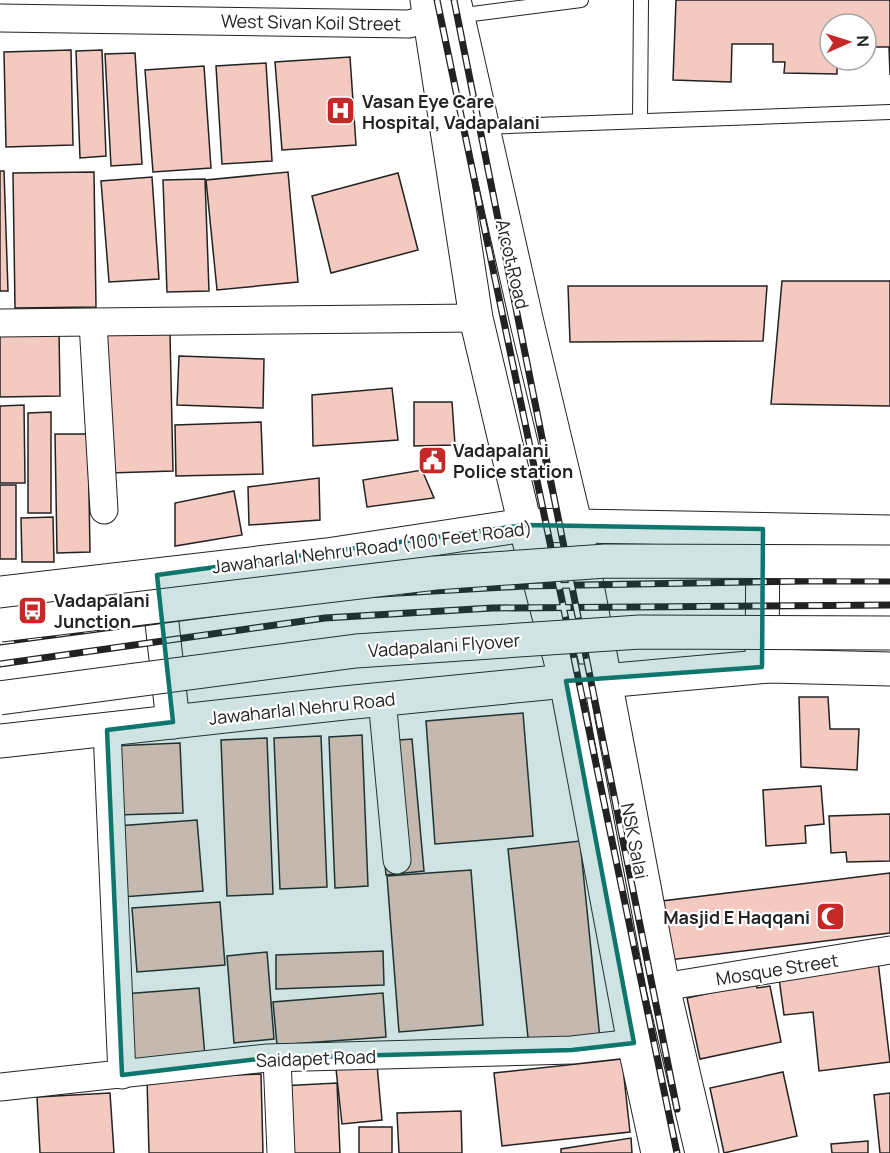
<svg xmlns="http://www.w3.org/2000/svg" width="890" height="1153" font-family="Manrope,sans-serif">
<rect width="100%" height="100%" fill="#fff"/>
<g fill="#f3c9c0" stroke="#222" stroke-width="1.5">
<path d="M676,0h214v75l-1,-28h-23v-23h-36v36h19v5l-12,-1v10l-53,-1 1,-11h-12v-18h-41l-1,38 -58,-2z"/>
<path d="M71,50l2,95 -67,2 -2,-95z"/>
<path d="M102,50l4,106 -26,2 -4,-107z"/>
<path d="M135,53l7,111 -31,2 -6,-112z"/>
<path d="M350,57l6,88 -74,5 -7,-88z"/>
<path d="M266,63l6,98 -50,3 -6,-98z"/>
<path d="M204,66l7,102 -58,4 -8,-102z"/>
<path d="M0,171h4l4,120h-8z"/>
<path d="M94,172l2,135 -81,1 -2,-135z"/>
<path d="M288,172l10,110 -81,8 -11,-110z"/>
<path d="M398,173l20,77 -87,23 -19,-77z"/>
<path d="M152,177l7,102 -50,3 -8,-101z"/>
<path d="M205,179l4,112 -42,1 -4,-112z"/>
<path d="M782,281h108v125l-119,-2z"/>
<path d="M568,286h199l-4,55 -193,1z"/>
<path d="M0,330h59l1,66 -60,1z"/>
<path d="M170,334l3,137 -64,2 -4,-138z"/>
<path d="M179,356l85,3 -1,49 -86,-3z"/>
<path d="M392,388l6,52 -85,6 -1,-51z"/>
<path d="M414,402h38l3,43 -41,1z"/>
<path d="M24,405l1,78h-25v-77z"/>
<path d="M51,412v101h-23v-100z"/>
<path d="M261,422l2,52 -87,2 -1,-51z"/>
<path d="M55,434h33l2,118 -33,1z"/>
<path d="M422,470l12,28 -67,9 -4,-27z"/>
<path d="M319,478l1,42 -71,5 -1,-38z"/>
<rect x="0" y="485" width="16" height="74"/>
<path d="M234,491l8,44 -67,11v-43z"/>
<path d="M53,517l1,45h-32l-1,-44z"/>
<path d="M799,697h29l2,32h29l-2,41 -56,-3z"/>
<path d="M523,713l10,123 -98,8 -9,-123z"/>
<path d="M362,735l6,151 -33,2 -6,-151z"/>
<path d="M321,736l6,151 -47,2 -6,-151z"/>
<path d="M267,738l6,156 -46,2 -6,-156z"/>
<path d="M412,739l12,132 -38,4 -13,-133z"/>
<path d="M180,743l3,70 -67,2 -3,-69z"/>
<path d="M821,786l3,38 -19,2 1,17 -40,3 -3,-56z"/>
<path d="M890,814v47l-43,1 -1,-10 -15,1 -2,-37z"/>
<path d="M197,820l6,71 -81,6 -5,-71z"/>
<path d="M580,841l20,198 -71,8 -21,-198z"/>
<path d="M471,870l12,155 -84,7 -12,-156z"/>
<path d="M890,873v60l-221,27 -7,-59z"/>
<path d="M220,902l5,63 -88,7 -5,-64z"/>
<path d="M383,951l1,34 -108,4v-34z"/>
<path d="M267,952l7,87 -40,4 -7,-87z"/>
<path d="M878,961l12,101 -71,9 -6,-59 -29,3 -5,-37z"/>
<path d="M754,978l3,10 13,-2 11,56 -81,17 -13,-61 50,-11z"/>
<path d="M199,988l6,68 -76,6 -5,-68z"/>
<path d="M383,993l3,44 -109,8 -4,-43z"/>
<path d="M622,1059l8,73 -128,14 -8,-73z"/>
<path d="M377,1065l5,55 -40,4 -6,-55z"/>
<path d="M783,1072l14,64 -73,17 -14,-65z"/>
<path d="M261,1074l2,79h-114l-2,-75z"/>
<path d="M337,1083l3,70h-57l-3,-67z"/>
<path d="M110,1093l4,60h-74l-3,-56z"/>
<path d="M890,1093v60h-10l-6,-58z"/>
<path d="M461,1111l1,42h-63l-2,-40z"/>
<rect x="359" y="1127" width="33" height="26"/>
<path d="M631,1138l1,15h-71v-4z"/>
<path d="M868,1141v12h-36l-1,-9z"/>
</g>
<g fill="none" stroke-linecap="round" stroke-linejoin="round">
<defs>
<g id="lane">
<path d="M457,16l124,-16"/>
<path d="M640,121l1,-121"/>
<path d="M447,131l35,-4 408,-15"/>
</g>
<g id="street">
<path d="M0,18l409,6 22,-6"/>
<path d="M0,323l476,-5"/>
<path d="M93,323l11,187"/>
<path d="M382,699l15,161"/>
<path d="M107,730l15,345"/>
<path d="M663,987l227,-37"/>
<path d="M277,1058l4,95"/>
<path d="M0,1087l267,-29 305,-8 62,-7"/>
</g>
<g id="secondary">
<path d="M157,578l16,144"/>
<path d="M0,593l327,-38 198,-30 365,7"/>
<path d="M762,662l1,-129"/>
<path d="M0,741l344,-38 222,-22h38l166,-15 120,3"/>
</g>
<g id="primary">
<path d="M427,0l49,318 49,207 41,156 68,362 24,110"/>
<path d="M454,0l74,327 48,200 87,460 39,166"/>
</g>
</defs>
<use href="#lane" stroke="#222" stroke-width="16"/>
<use href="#street" stroke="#222" stroke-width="29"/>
<use href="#secondary" stroke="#222" stroke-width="35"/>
<use href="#primary" stroke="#222" stroke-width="35"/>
<use href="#lane" stroke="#fff" stroke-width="14"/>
<use href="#street" stroke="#fff" stroke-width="27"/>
<use href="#secondary" stroke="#fff" stroke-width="33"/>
<use href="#primary" stroke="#fff" stroke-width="33"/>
<defs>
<g id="rail">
<path d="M437,0l240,1153"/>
<path d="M454,0l223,1109"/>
<path d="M0,642l345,-46 180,-10 280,-5h85"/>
<path d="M0,664l325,-46 167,-10 398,-3"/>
</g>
</defs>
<use href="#rail" stroke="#222" stroke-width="7"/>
<use href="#rail" stroke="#fff" stroke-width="4.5" stroke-dasharray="14" stroke-linecap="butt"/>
<defs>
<g id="primary-bridge">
<path d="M0,625l435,-52 171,-12 284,1"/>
<path d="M0,698l356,-47 284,-19 250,1"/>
</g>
</defs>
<use href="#primary-bridge" stroke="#222" stroke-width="35" stroke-linecap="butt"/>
<use href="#primary-bridge" stroke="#fff" stroke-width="33"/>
</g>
<path fill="#0f766e" fill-opacity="0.2" stroke="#0f766e" stroke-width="4.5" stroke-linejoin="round" d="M525,525l238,4 -1,138 -196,14 68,362 -62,7 -305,8 -145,17 -15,-345 66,-8 -16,-147z"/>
<defs>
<symbol id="hospital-square" viewBox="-11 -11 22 22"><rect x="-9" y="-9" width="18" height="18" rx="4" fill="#c62828" stroke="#fff"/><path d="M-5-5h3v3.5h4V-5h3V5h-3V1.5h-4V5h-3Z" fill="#fff"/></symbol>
<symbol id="civic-square" viewBox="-11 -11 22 22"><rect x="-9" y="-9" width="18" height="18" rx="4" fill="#c62828" stroke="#fff"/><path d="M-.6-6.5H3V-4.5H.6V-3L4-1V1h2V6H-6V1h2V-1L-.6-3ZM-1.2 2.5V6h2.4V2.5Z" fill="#fff"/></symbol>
<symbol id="bus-square" viewBox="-11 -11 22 22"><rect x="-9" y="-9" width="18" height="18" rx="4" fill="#c62828" stroke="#fff"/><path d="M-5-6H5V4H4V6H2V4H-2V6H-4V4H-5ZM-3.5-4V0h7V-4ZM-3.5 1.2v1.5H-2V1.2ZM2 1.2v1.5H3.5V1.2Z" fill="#fff"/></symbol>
<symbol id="mosque-square" viewBox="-11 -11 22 22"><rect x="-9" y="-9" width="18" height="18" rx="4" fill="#c62828" stroke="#fff"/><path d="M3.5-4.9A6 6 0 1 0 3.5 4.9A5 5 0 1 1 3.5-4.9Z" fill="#fff"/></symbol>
</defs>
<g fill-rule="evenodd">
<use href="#hospital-square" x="324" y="94" width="33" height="33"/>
<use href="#civic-square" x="416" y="444" width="33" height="33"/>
<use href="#bus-square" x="16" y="594" width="33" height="33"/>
<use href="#mosque-square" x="814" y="900" width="33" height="33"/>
</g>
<g text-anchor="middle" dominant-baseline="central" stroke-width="4.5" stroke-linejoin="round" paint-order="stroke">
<g font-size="18" fill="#222" stroke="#fff">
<text transform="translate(311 22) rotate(1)">West Sivan Koil Street</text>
<text transform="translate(513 264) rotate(77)">Arcot Road</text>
<text transform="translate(372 547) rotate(-7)">Jawaharlal Nehru Road (100 Feet Road)</text>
<text transform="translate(444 645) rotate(-4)">Vadapalani Flyover</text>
<text transform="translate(302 708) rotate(-6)">Jawaharlal Nehru Road</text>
<text transform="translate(635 841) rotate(79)">NSK Salai</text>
<text transform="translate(777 969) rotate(-9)">Mosque Street</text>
<text transform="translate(316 1058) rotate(-2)">Saidapet Road</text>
</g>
<g font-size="18" font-weight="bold" fill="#222" stroke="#fff" text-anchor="start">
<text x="362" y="101">Vasan Eye Care<tspan x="362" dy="21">Hospital, Vadapalani</tspan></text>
<text x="453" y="450">Vadapalani<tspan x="453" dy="21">Police station</tspan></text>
<text x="54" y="600">Vadapalani<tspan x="54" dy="21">Junction</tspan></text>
<text x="810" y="917" text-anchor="end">Masjid E Haqqani</text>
</g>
</g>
<g transform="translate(848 42) rotate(87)"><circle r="28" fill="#ffffff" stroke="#a7a7a7" stroke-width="1.5"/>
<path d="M0-4.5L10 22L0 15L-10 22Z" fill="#c62828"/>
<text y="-9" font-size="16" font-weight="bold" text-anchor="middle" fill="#222222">N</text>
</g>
</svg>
